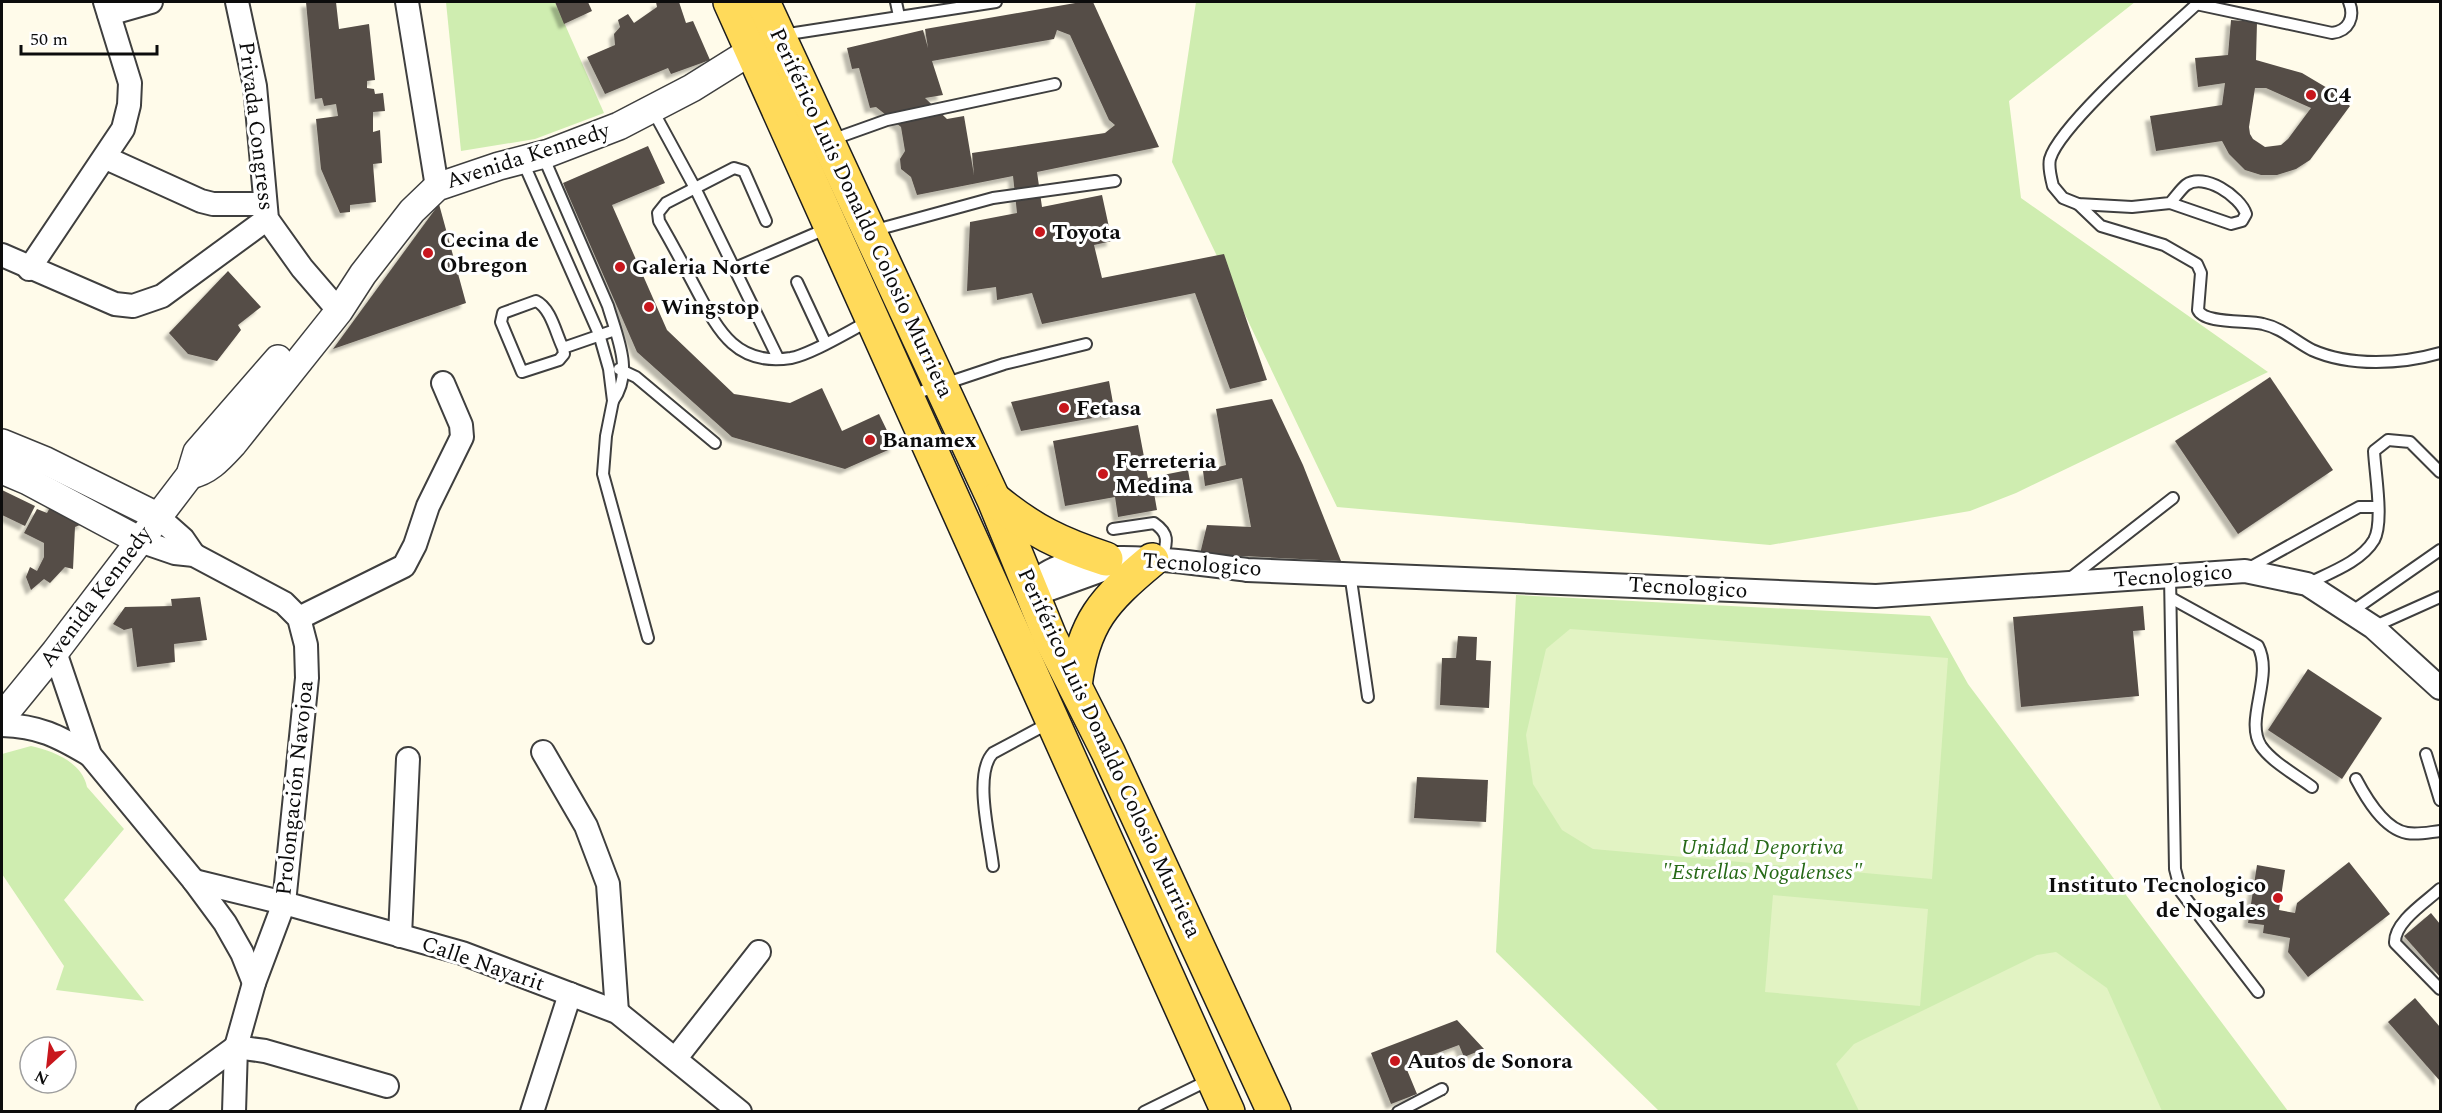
<svg xmlns="http://www.w3.org/2000/svg" width="2442" height="1113" font-family="Spectral,serif">
<defs>
<filter id="shadow"><feDropShadow dx="-5" dy="5" stdDeviation="1.5" flood-color="#0004"/></filter>
</defs>
<rect width="100%" height="100%" fill="#fffbea"/>
<g fill="#cfedb0">
<path d="M446,2h109l49,111 -69,26 -74,12z"/>
<path d="M1196,2h939l-126,99 12,97 247,174 -252,121 -46,18 -200,34 -433,-38 -165,-345z"/>
<path d="M1516,595l414,21 38,68 320,427h-629l-163,-159z"/>
<path d="M31,746c22,5 51,16 56,41l37,42 -60,71 80,101 -88,-11 8,-24 -62,-92v-120z"/>
</g>
<g fill="#e2f3c3">
<path d="M1570,629l378,29 -16,221 -339,-30 -31,-19 -29,-46 -7,-49 20,-86z"/>
<path d="M1773,895l155,14 -8,97 -155,-14z"/>
<path d="M2056,952l51,36 55,123h-303l-23,-47 18,-20 183,-89z"/>
</g>
<g fill="#554d47" fill-rule="evenodd" filter="url(#shadow)">
<path d="M306,2h30l3,27 30,-5 6,56 -8,1v7l7,1 1,5 8,-1 2,18 -12,1v20l7,-2 2,33 -9,1 3,38 -26,3v7l-10,1 -19,-44 -5,-50 22,-3 -2,-12 -12,2 -2,-8 -7,1z"/>
<path d="M555,2h33l4,9 -28,13z"/>
<path d="M656,2h23l7,21 7,-2 17,39 -39,14 -3,-6 -63,26 -18,-37 28,-12 -1,-11 6,-7 -2,-7 10,-6 6,9 23,-16z"/>
<path d="M1081,2h12l66,145 -122,25 5,35 60,-12 10,46 -18,4 8,33 122,-24 43,126 -37,9 -35,-96 -153,31 -10,-31 -35,7 -1,-13 -29,4 3,-69 47,-9 -4,-37 -96,19 -6,-18 -10,-8 -1,-10 5,-8 -4,-24 -25,-20 -6,1 -11,-40 -7,1 -5,-21 76,-18 5,18 -3,-19zM1057,30l13,5 39,85 6,5 -10,8 -133,20 2,22 -10,-59 -17,3 -22,-21 18,-3 -11,-34 122,-22z"/>
<path d="M2231,20l26,2 -1,38 46,13 32,19 16,14 -40,54 -14,9 -19,6h-16l-16,-5 -16,-16 -7,-13 -66,10 -6,-35 72,-11 3,-22 -27,4 -3,-29 33,-3zM2255,88h11l45,20 -23,31 -7,6 -16,2 -12,-8 -3,-5 -1,-7z"/>
<path d="M648,146l17,37 -53,22 55,125 67,64 56,9 32,-15 20,43 37,-17 16,33 -50,22 -113,-32 -95,-85 -74,-169z"/>
<path d="M439,204l27,99 -133,46z"/>
<path d="M228,271l33,36 -23,18 3,5 -24,31 -29,-7 -19,-21z"/>
<path d="M2270,377l63,93 -95,64 -63,-93z"/>
<path d="M1109,381l6,33 -94,17 -10,-29z"/>
<path d="M1272,399l31,66 38,96 -141,-7 7,-29 44,2 -9,-49 -37,8 -2,-15 23,-6 -10,-56z"/>
<path d="M1138,425l10,53 40,-8 3,17 -37,6 3,17 -39,7 -3,-20 -50,9 -12,-65z"/>
<path d="M2,490l33,16 -10,20 -23,-11z"/>
<path d="M54,500l31,23 -10,4 -2,42 -8,-2 -15,16 -6,-4 -13,11 -5,-13 4,-10 7,4 7,-14v-14l-20,-10 13,-24 10,4z"/>
<path d="M200,597l7,43 -33,4 1,18 -38,5 -5,-39 -8,2 -11,-6 12,-17 47,-1 -1,-7z"/>
<path d="M2143,606l2,24 -12,1 6,65 -118,11 -8,-90z"/>
<path d="M1458,636l19,1 -1,23 15,1 -2,47 -49,-3 2,-47h14z"/>
<path d="M2308,669l74,49 -40,61 -74,-49z"/>
<path d="M1417,777l71,3 -2,42 -72,-4z"/>
<path d="M2349,862l41,52 -82,63 -20,-25 2,-14 -27,-5 1,-8 -16,-2 9,-58 28,5 -6,40 16,3 2,-10z"/>
<path d="M2431,913l9,11v53l-36,-41z"/>
<path d="M2415,998l25,29v54l-52,-59z"/>
<path d="M1457,1020l27,29 -20,8 -5,-12 -54,20 12,29 -26,10 -20,-51z"/>
</g>
<g fill="none" stroke-linecap="round" stroke-linejoin="round">
<defs>
<g id="service">
<path d="M896,2l3,14"/>
<path d="M2196,4l136,29c17,-2 23,-16 17,-31"/>
<path d="M782,35l214,-33"/>
<path d="M652,109l43,79 83,170"/>
<path d="M831,140l56,-20 168,-36"/>
<path d="M543,156l65,150c9,31 26,66 5,95"/>
<path d="M523,162l76,172 10,35 4,32 -7,35 -3,38 45,164"/>
<path d="M2170,203c5,-5 10,-13 16,-18 18,-13 54,11 60,29l-4,7 -11,3 -61,-21 -38,4 -54,-3 -15,-6 -10,-12c-2,-8 -5,-19 -3,-27 10,-35 118,-128 149,-157"/>
<path d="M2078,204l23,22 63,19 33,19 4,9 -3,37c6,14 50,10 65,14 19,4 33,18 49,26 38,17 90,14 128,3"/>
<path d="M766,221l-22,-50 -10,-3 -68,35 -8,10 1,8c12,21 24,43 35,64 23,43 40,82 97,73 21,-4 58,-27 78,-37"/>
<path d="M872,231l121,-33 122,-17"/>
<path d="M735,268l93,-40"/>
<path d="M797,282l28,60"/>
<path d="M563,348l1,6 -5,6 -37,12 -21,-50 2,-9 33,-12c15,7 20,33 27,47l52,-18"/>
<path d="M619,369l17,8 79,66"/>
<path d="M911,395l93,-31 82,-20"/>
<path d="M1113,529l41,-6c16,11 13,19 8,37"/>
<path d="M2249,568l110,-61h18"/>
<path d="M1350,573l18,124"/>
<path d="M2170,576l5,293 6,23 77,100"/>
<path d="M2069,579l104,-81"/>
<path d="M2307,584c22,-11 54,-22 67,-44 10,-18 1,-67 0,-89l14,-11 22,2 30,30"/>
<path d="M2171,598l87,48c16,31 -14,74 3,100 11,16 35,29 51,41"/>
<path d="M2351,612l89,-62"/>
<path d="M2373,627l67,-30"/>
<path d="M2426,754l14,46"/>
<path d="M2356,779c10,19 28,50 51,54 11,2 23,-1 33,-2"/>
<path d="M993,866c-3,-28 -20,-92 0,-113l56,-30"/>
<path d="M2440,889c-14,13 -46,33 -45,54l45,46"/>
<path d="M1144,1112l65,-32"/>
<path d="M1398,1112l44,-23"/>
</g>
<g id="minor">
<path d="M237,2l18,84 12,133 35,49 37,43"/>
<path d="M407,2l30,185"/>
<path d="M109,14l42,-12"/>
<path d="M106,158l95,43 12,3h51"/>
<path d="M2,255l113,49 18,2 29,-10 105,-77"/>
<path d="M29,269l94,-140 6,-24 1,-22 -25,-81"/>
<path d="M157,516l26,23 11,16"/>
<path d="M140,541l35,12 19,2 90,48 15,15 7,27 1,33 -23,225 -30,80 -18,64 -2,65"/>
<path d="M1130,560l-83,30 -16,-2c31,-50 166,-24 216,-18l629,26 369,-25 62,13 66,43 67,61"/>
<path d="M299,618l105,-52 11,-21 13,-39 34,-69 -1,-12 -18,-42"/>
<path d="M55,652l35,103 104,126 31,42 17,30 12,30"/>
<path d="M2,725c37,1 56,11 88,30"/>
<path d="M543,752l43,74 22,58 9,128"/>
<path d="M194,881l90,22 178,50 155,59 123,100"/>
<path d="M400,936l8,-177"/>
<path d="M676,1058l83,-106"/>
<path d="M147,1112l89,-65 29,4 122,35"/>
<path d="M532,1112l38,-118"/>
</g>
<g id="tertiary">
<path d="M2,443l44,18 111,55"/>
<path d="M2,470l26,11 112,60"/>
<path d="M190,475c19,-4 30,-17 43,-31l106,-133 24,-37 49,-63 25,-24 62,-21 50,-13 70,-27 73,-38 77,-48"/>
<path d="M2,717l53,-65 135,-177 7,-23 81,-93"/>
</g>
<g id="primary">
<path d="M730,2l498,1110"/>
<path d="M763,2l231,498 56,137 58,115 166,360"/>
<path d="M995,500c38,31 65,44 111,59"/>
<path d="M1075,686c8,-64 29,-86 77,-126"/>
</g>
</defs>
<use href="#service" stroke="#3f3f3f" stroke-width="14"/>
<use href="#minor" stroke="#3f3f3f" stroke-width="26"/>
<use href="#tertiary" stroke="#3f3f3f" stroke-width="30"/>
<use href="#primary" stroke="#1d1d1d" stroke-width="36"/>
<use href="#service" stroke="#fff" stroke-width="10"/>
<use href="#minor" stroke="#fff" stroke-width="22"/>
<use href="#tertiary" stroke="#fff" stroke-width="27"/>
<use href="#primary" stroke="#ffda5a" stroke-width="33"/>
</g>
<g fill="#c8171d" stroke="#fff" stroke-width="2">
<circle cx="2311" cy="95" r="6"/>
<circle cx="1040" cy="232" r="6"/>
<circle cx="428" cy="253" r="6"/>
<circle cx="620" cy="267" r="6"/>
<circle cx="649" cy="307" r="6"/>
<circle cx="1064" cy="408" r="6"/>
<circle cx="870" cy="440" r="6"/>
<circle cx="1103" cy="474" r="6"/>
<circle cx="2278" cy="898" r="6"/>
<circle cx="1395" cy="1061" r="6"/>
</g>
<g text-anchor="middle" dominant-baseline="central" stroke-width="6" stroke-linejoin="round" paint-order="stroke">
<g font-size="22" font-weight="bold" fill="#0c0c0c" stroke="#fff" text-anchor="start">
<text x="2323" y="95">C4</text>
<text x="1052" y="232">Toyota</text>
<text x="440" y="240">Cecina de<tspan x="440" dy="25">Obregon</tspan></text>
<text x="632" y="267">Galeria Norte</text>
<text x="661" y="307">Wingstop</text>
<text x="1076" y="408">Fetasa</text>
<text x="882" y="440">Banamex</text>
<text x="1115" y="461">Ferreteria<tspan x="1115" dy="25">Medina</tspan></text>
<text x="2266" y="885" text-anchor="end">Instituto Tecnologico<tspan x="2266" dy="25">de Nogales</tspan></text>
<text x="1407" y="1061">Autos de Sonora</text>
</g>
<g font-size="22" fill="#0c0c0c" stroke="#fff">
<text transform="translate(256 126) rotate(83)">Privada Congress</text>
<text transform="translate(528 156) rotate(-18)">Avenida Kennedy</text>
<text transform="translate(861 213) rotate(65)">Periférico Luis Donaldo Colosio Murrieta</text>
<text transform="translate(1202 565) rotate(4)">Tecnologico</text>
<text transform="translate(2173 576) rotate(-4)">Tecnologico</text>
<text transform="translate(1688 588) rotate(3)">Tecnologico</text>
<text transform="translate(96 597) rotate(-53)">Avenida Kennedy</text>
<text transform="translate(1109 753) rotate(65)">Periférico Luis Donaldo Colosio Murrieta</text>
<text transform="translate(295 788) rotate(-84)">Prolongación Navojoa</text>
<text transform="translate(483 964) rotate(19)">Calle Nayarit</text>
</g>
<g font-size="22" font-style="italic" fill="#266917" stroke="#fff">
<text x="1762" y="847">Unidad Deportiva<tspan x="1762" dy="25">"Estrellas Nogalenses"</tspan></text>
</g>
</g>
<rect width="2442" height="1113" fill="none" stroke="#0c0c0c" stroke-width="6"/>
<g transform="translate(48 1065) rotate(207)"><circle r="28" fill="#ffffff" stroke="#9e9e9e" stroke-width="1.5"/>
<path d="M0-4.5L10 22L0 15L-10 22Z" fill="#c8171d"/>
<text y="-9" font-size="16" font-weight="bold" text-anchor="middle" fill="#0c0c0c">N</text>
</g>
<path d="M21 45v9h136v-9" fill="none" stroke="#0c0c0c" stroke-width="3"/>
<text x="30" y="45" font-size="18" fill="#0c0c0c" stroke="#ffffff" stroke-width="4.5" paint-order="stroke">50 m</text>
</svg>
